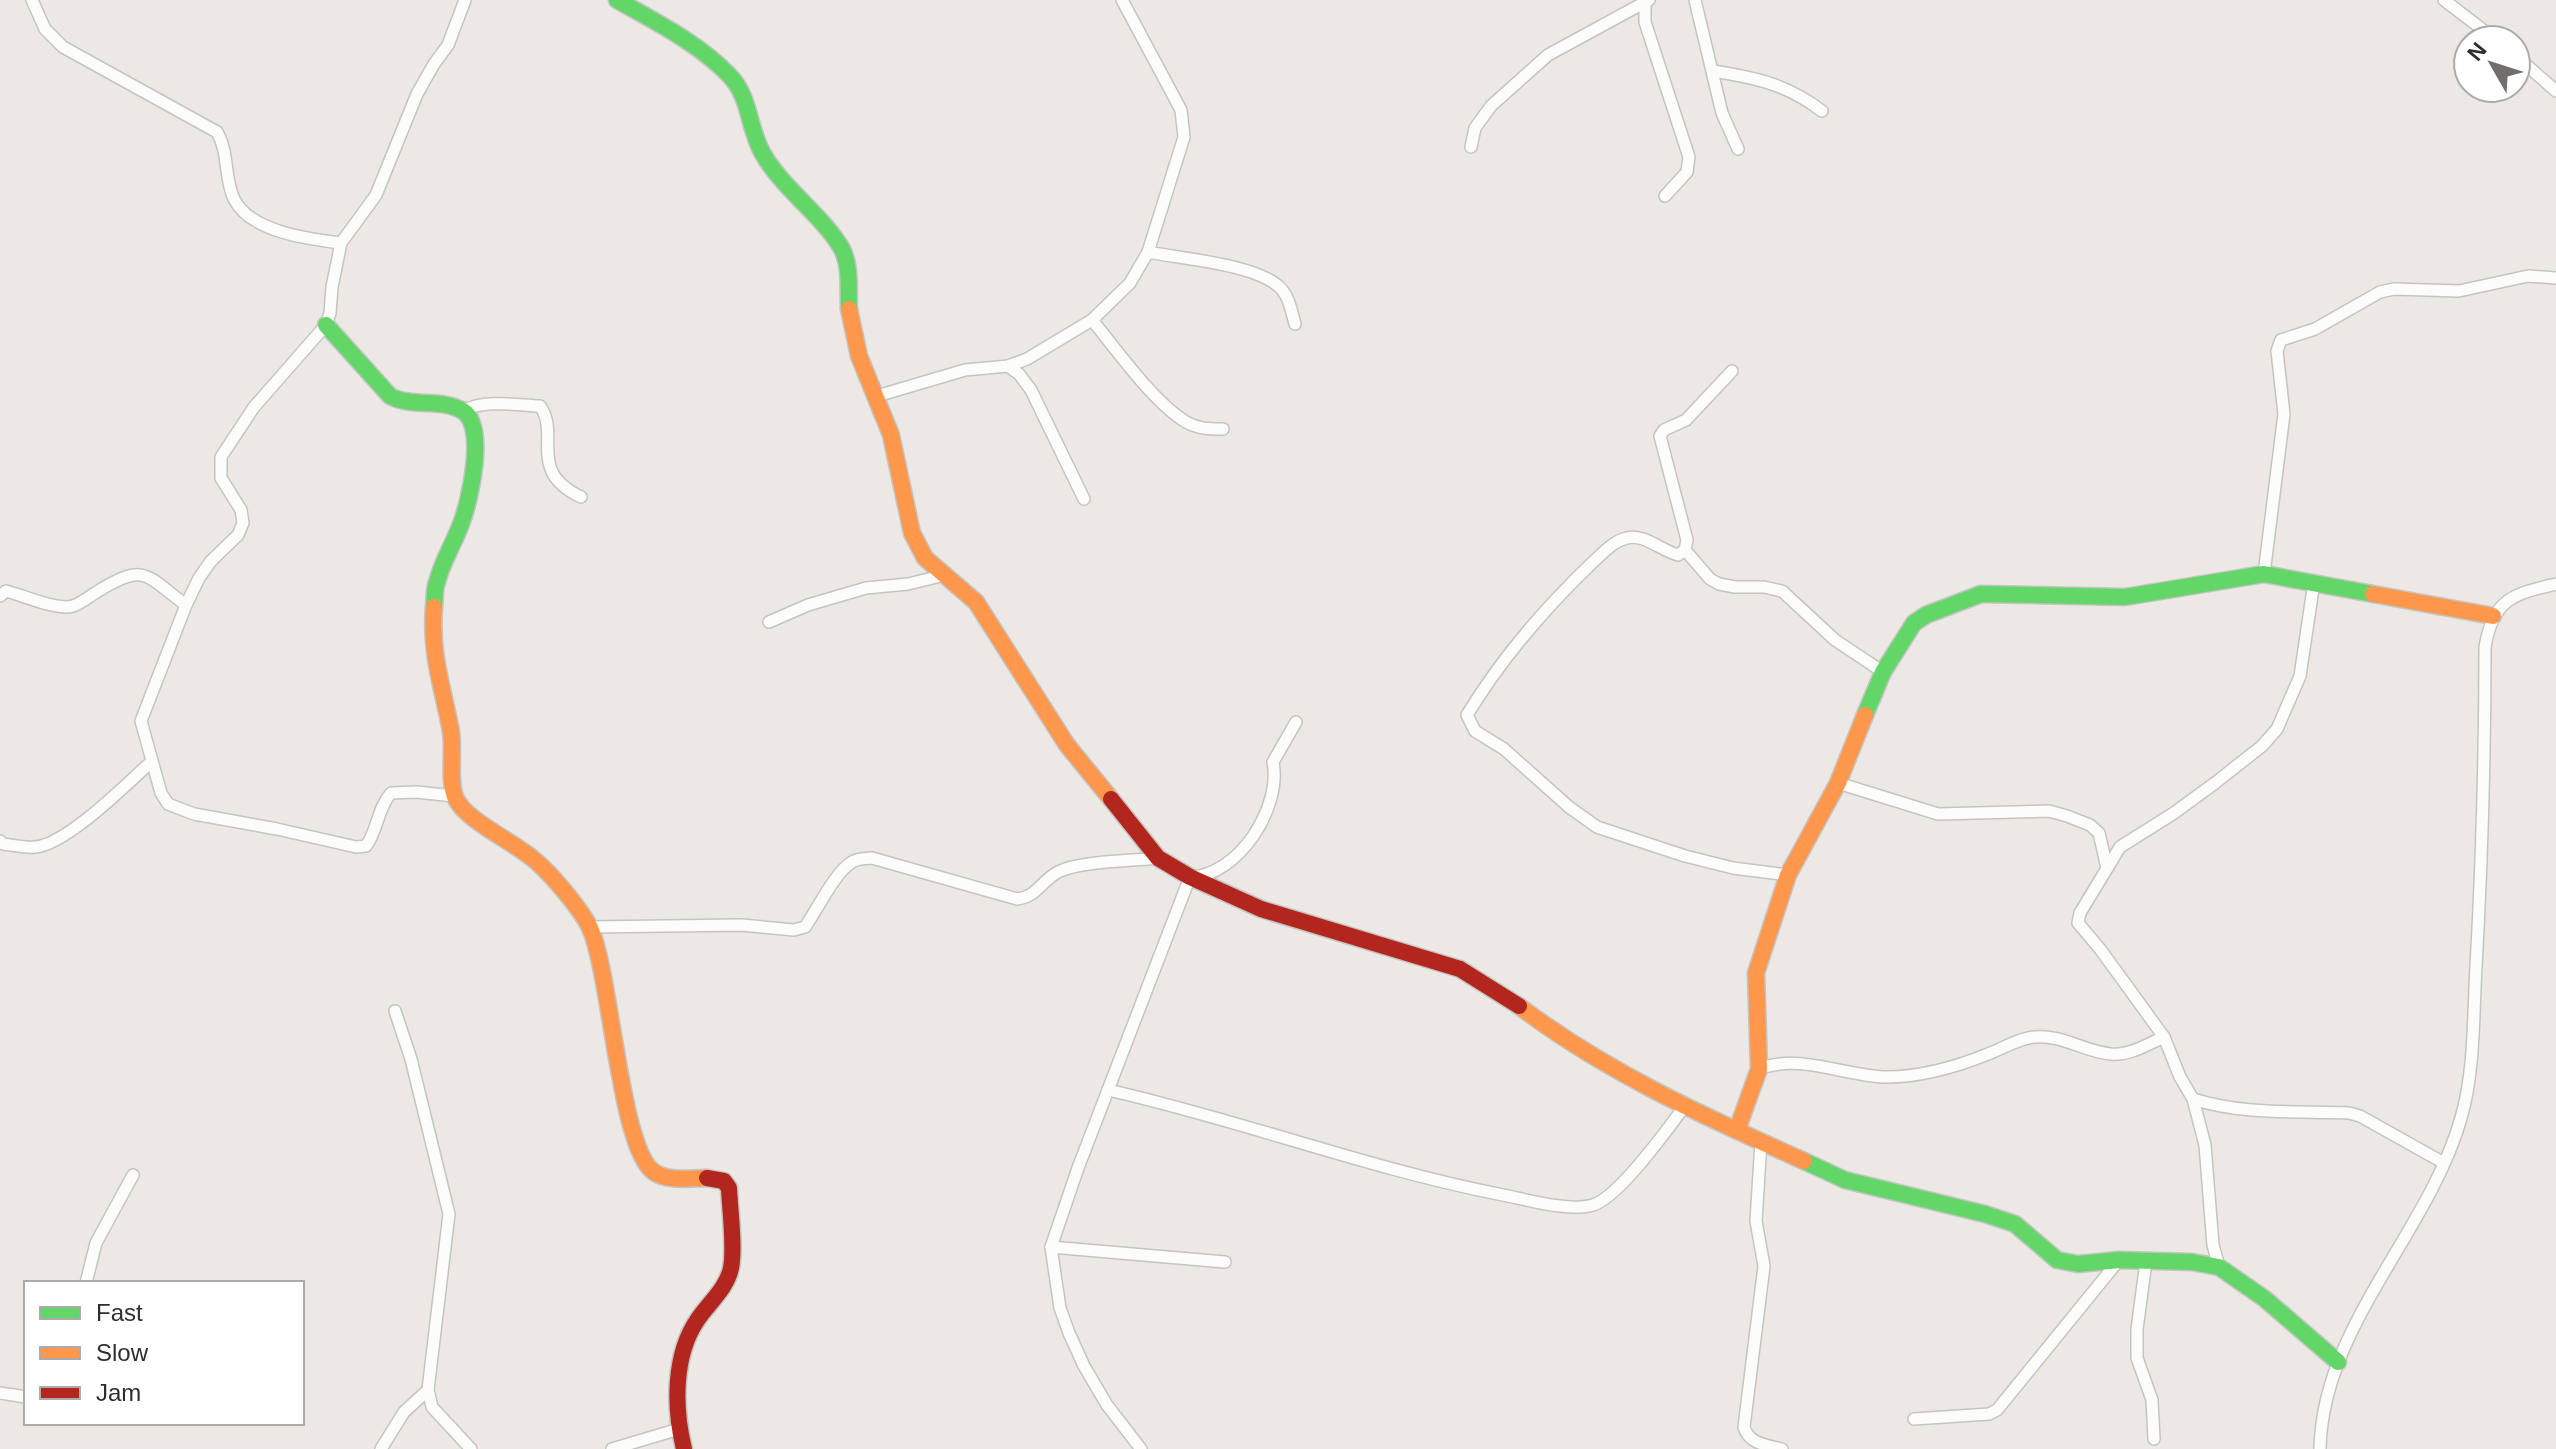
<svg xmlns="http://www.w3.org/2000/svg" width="2556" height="1449" font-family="Helvetica,sans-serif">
<rect width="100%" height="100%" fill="#ece8e4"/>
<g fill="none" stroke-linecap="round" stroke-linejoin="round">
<defs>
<g id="street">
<path d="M32,0l13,29 18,18 154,85c12,20 7,46 17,67 16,33 75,40 107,44"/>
<path d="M1695,0l27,113 16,36"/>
<path d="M2444,0l52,40"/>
<path d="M1645,2v20l44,135 -2,15 -22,24"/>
<path d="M2516,56l40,35"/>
<path d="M1713,71c44,7 73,13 109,40"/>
<path d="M1471,147l4,-19 16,-22 57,-51 101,-55"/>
<path d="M1148,252c35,7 103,12 129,33 12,9 14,25 18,39"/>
<path d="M1092,320c25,30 61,82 94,102 12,7 24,7 37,7"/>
<path d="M1008,366l11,8 12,16 53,109"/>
<path d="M1732,371l-46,49 -22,10 -4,6 27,104 -2,10 -7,5c-16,-4 -35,-22 -51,-17 -14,3 -25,16 -35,25 -47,45 -91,96 -125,152l8,16 29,18 65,58 28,20 88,29 48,12 55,7"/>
<path d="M877,396l88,-26 43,-4 19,-7 65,-39 38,-37 18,-31 36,-115 -3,-27 -59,-110"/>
<path d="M463,411c21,-12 53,-6 77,-5 21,29 -14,65 41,91"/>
<path d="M1685,550l25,29 9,5 16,3h29l18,4 53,49 48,32"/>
<path d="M2264,574l20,-160 -7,-63 4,-11 34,-11 65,-37 14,-3 65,2 69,-15 28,2"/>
<path d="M0,596l6,-5c16,4 52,20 67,15 9,-3 18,-11 27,-16 46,-28 46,-14 86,15"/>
<path d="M769,622l39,-17 58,-17 42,-4 37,-9"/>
<path d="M1838,783l100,31 111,-3 18,5 23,9 9,8 8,35"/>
<path d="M454,796l-38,-4 -25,1c-14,16 -13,37 -25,53l-10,1 -79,-18 -83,-15 -26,-10 -7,-11 -20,-72 45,-116 13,-27 12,-17 27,-26 5,-12 -2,-13 -20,-32v-21l33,-50 72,-82 4,-12 2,-26 9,-44 35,-48 41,-101 17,-30 14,-19 17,-45"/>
<path d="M0,841l3,3c10,1 22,4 32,3 31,-2 92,-63 116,-85"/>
<path d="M590,927l152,-2 52,5 11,-3c12,-17 30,-55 47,-65 6,-4 13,-3 20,-4l145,41c20,-2 24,-18 41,-27 20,-11 75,-11 100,-14"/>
<path d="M395,1011l16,48 38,155 -21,176 4,17 39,42"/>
<path d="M1759,1069c40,-16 86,7 127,8 35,0 70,-10 102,-23 14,-5 31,-16 46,-17 27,-3 51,15 77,17 18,2 37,-10 53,-17"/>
<path d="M1108,1090c133,30 261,79 395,105 25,5 67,17 90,10 26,-8 74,-75 91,-98"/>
<path d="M2193,1099c50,16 103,12 156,14l11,3 84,47"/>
<path d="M1761,1142l-5,79 8,45 -20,161c5,17 22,18 38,22"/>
<path d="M1051,1247l174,15"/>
<path d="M2146,1262l-9,67v29l15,42 2,39"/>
<path d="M2219,1267l-6,-22 -8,-100 -12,-46 -13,-22 -16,-40 -64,-88 -22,-26 2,-10 40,-66 54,-34 41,-30 47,-37 15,-17 23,-53 14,-94"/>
<path d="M86,1283l10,-40 37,-68"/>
<path d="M0,1393l26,4"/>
<path d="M1914,1419l75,-5 8,-4 122,-150"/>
<path d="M381,1449l23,-37 24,-22"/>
<path d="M612,1449l67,-20"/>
<path d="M1141,1449l-34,-44 -23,-39 -15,-33 -9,-25 -9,-61 27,-79 112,-291c48,-1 92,-69 83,-115l23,-40"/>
<path d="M2320,1449c2,-122 109,-217 141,-331 14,-48 12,-102 15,-151 6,-107 9,-214 9,-320 8,-48 28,-53 71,-63"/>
</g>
<g id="fast">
<path d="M617,0c39,22 81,43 112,75 22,22 19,54 34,79 20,35 61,63 79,95 9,18 6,40 7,60"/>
<path d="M326,325l64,71c22,12 53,2 73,15 24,15 7,90 -2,113 -7,19 -19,38 -24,58 -3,7 -2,17 -3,25"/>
<path d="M1865,715l18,-43 31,-49 12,-8 55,-21 144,3 139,-23 109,20"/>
<path d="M1804,1161l41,19 140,34 30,10 42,36 21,4 41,-4 73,2 27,5 46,32 73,63"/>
</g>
<g id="slow">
<path d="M849,309l10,47 32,79 21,98 13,25 51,44 91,143 44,54"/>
<path d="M2373,594l120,22"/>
<path d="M434,607c-4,48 9,80 17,125 3,19 -3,51 5,67 11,22 56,42 76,59 17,13 49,51 58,70 21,46 30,222 64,244 14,10 37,6 53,6"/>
<path d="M1519,1006c87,66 186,111 285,155"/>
<path d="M1737,1130l22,-61 -3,-96 32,-98 50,-92 27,-68"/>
</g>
<g id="jam">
<path d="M1111,799l47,59 32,19 71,32 199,60 59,37"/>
<path d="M684,1449c-10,-41 -11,-94 14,-130 11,-16 29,-31 33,-51 4,-21 -1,-57 -2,-80l-5,-7 -17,-3"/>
</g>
</defs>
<use href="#street" stroke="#c5c4c5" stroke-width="14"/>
<use href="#fast" stroke="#c5c4c5" stroke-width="19"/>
<use href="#slow" stroke="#c5c4c5" stroke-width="19"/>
<use href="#jam" stroke="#c5c4c5" stroke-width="19"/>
<use href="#street" stroke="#fcfcfb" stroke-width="11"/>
<use href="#fast" stroke="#63d668" stroke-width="16"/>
<use href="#slow" stroke="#ff974d" stroke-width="16"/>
<use href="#jam" stroke="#b3261e" stroke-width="16"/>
</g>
<rect x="24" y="1281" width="280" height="144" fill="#ffffff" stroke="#ababab" stroke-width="2"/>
<rect x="40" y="1307" width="40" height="12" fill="#63d668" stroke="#ababab" stroke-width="2"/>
<text x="96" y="1321" font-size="24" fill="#2e2e2e">Fast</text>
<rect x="40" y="1347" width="40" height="12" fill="#ff974d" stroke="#ababab" stroke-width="2"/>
<text x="96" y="1361" font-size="24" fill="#2e2e2e">Slow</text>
<rect x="40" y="1387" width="40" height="12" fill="#b3261e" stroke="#ababab" stroke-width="2"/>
<text x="96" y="1401" font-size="24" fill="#2e2e2e">Jam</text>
<g transform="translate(2492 64) rotate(309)"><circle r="38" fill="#ffffff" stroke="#ababab" stroke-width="2"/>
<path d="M0-6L14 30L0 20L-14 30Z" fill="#706f6e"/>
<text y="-12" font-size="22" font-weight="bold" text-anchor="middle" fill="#2e2e2e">N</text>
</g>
</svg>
